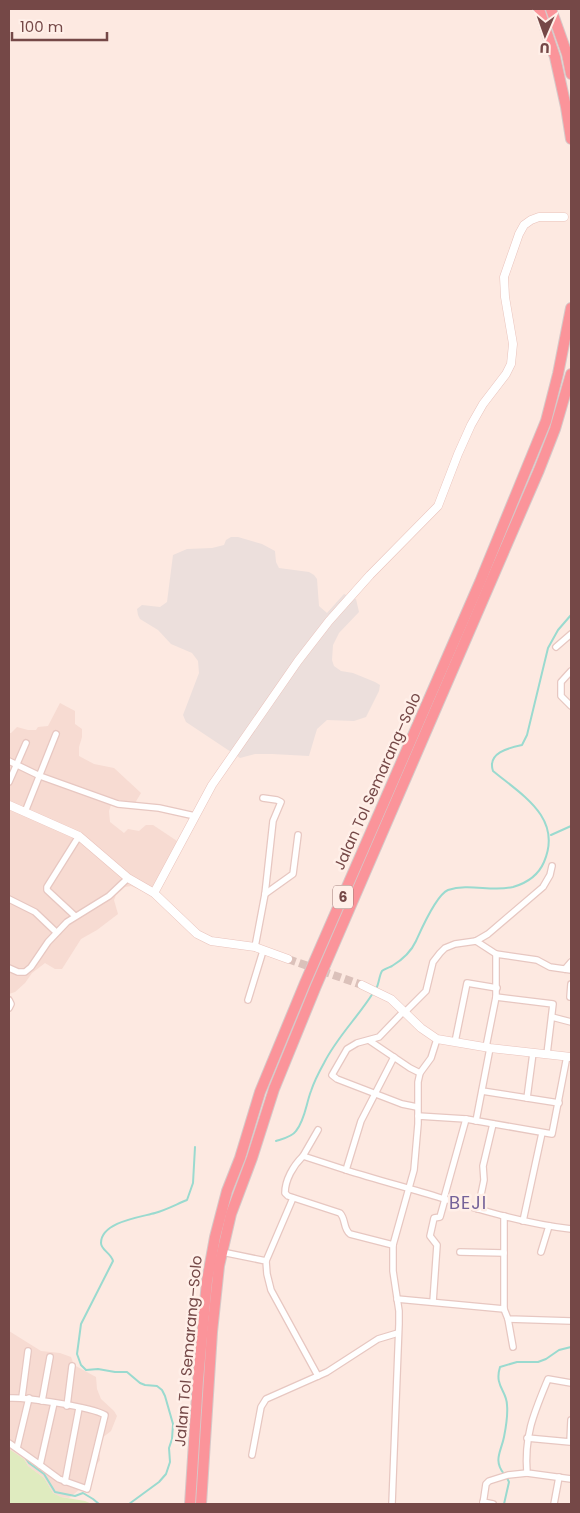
<svg xmlns="http://www.w3.org/2000/svg" width="580" height="1513" font-family="Poppins,sans-serif">
<rect width="100%" height="100%" fill="#fde9e1"/>
<g fill="#f7dbd2">
<path d="M60,703l15,8v13l7,5v8l-3,10v9l15,8 20,4 27,25 -6,10 -22,-4 -4,12 1,11 14,11 4,-4 11,2 7,-6h7l24,16 -10,24 -14,21 -8,6 -14,-6 -6,1 -9,8 -2,5 4,14 -21,16 -16,9 -19,30h-7l-10,-6 -13,10 -7,10 -10,9 -6,2v-261h2l6,-6 11,3h8l2,-3 10,-1z"/>
<path d="M9,1331l32,20 19,2 11,4 3,8 22,12 1,12 4,10 13,12 3,5 -6,15 -9,7 -3,6 1,16 -3,4 -7,17 -21,17 -8,-1 -8,-4 -9,-15 -16,-12 -4,-7 -15,-10z"/>
</g>
<path fill="#ecdfdc" d="M231,537h7l24,7 13,7 1,11 3,6 30,4 5,3 3,4 2,27 8,7 17,-19 12,5 3,13 -20,21 -6,12 -1,15 2,6 7,5 12,2 22,9 5,3 -1,6 -13,26 -12,4 -27,-1 -10,9 -8,27 -37,-2h-17l-15,4 -54,-36 -3,-7 16,-42 -1,-12 -6,-8 -21,-9 -13,-14 -18,-11 -2,-4 -1,-6 5,-4 18,2 7,-5 6,-47 14,-6 25,-1 12,-3 2,-5z"/>
<path fill="#dfebbf" d="M9,1449l15,10 4,7 16,12 9,15 8,4 24,4 7,3h-83z"/>
<g fill="none" stroke-linecap="round" stroke-linejoin="round">
<g stroke="#9adacf" stroke-width="2">
<path d="M551,835l20,-9"/>
<path d="M376,989c3,-5 3,-13 6,-18 2,-2 8,-4 10,-5 10,-6 19,-14 24,-25 5,-11 20,-46 32,-51 21,-7 44,2 65,-3 14,-4 25,-11 31,-25 19,-44 -22,-67 -51,-91 -6,-18 15,-23 29,-26l5,-10 21,-87 10,-18 13,-15"/>
<path d="M276,1141c6,-2 16,-4 20,-10 9,-11 10,-27 15,-40 3,-9 8,-19 13,-28 13,-26 34,-46 49,-70"/>
<path d="M25,1457l4,6 15,11 11,18 20,4 8,-3 10,6 6,5"/>
<path d="M504,1474c-11,-14 -3,-22 0,-37 2,-10 4,-22 3,-32 0,-14 -13,-19 -7,-38l17,-5h21l8,-3 13,-9 12,-3"/>
<path d="M129,1504l30,-22 7,-8 4,-12 -1,-14 3,-9 1,-15 -8,-28 -3,-6 -5,-4 -12,-1 -5,-2 -13,-11h-12l-17,-3 -12,1 -5,-5 -4,-11 4,-30 32,-63c-2,-8 -12,-11 -12,-18 0,-21 40,-26 54,-30 11,-3 22,-9 32,-13l6,-17 2,-36"/>
<path d="M504,1504l5,-22 -2,-4"/>
</g>
<path stroke="#dbc1ba" stroke-width="8" stroke-dasharray="8 4" stroke-linecap="butt" d="M288,959l74,26"/>
<defs>
<g id="street">
<path d="M556,647l15,-13"/>
<path d="M571,671l-10,11v14l10,10"/>
<path d="M9,761l31,15 78,28 41,4 36,8"/>
<path d="M9,782l17,-39"/>
<path d="M25,812l31,-78"/>
<path d="M265,894l28,-20 5,-39"/>
<path d="M9,899l26,13 21,20"/>
<path d="M75,916l-28,-26v-3l32,-51"/>
<path d="M476,941l20,13"/>
<path d="M255,947l10,-53 8,-73 8,-19 -4,-2 -14,-2"/>
<path d="M9,968l9,4h7l6,-5 17,-25 19,-20 42,-26 19,-18"/>
<path d="M565,969l6,-7"/>
<path d="M496,997l57,7 -6,50"/>
<path d="M570,997l1,-13"/>
<path d="M9,1000l2,4 -2,4"/>
<path d="M248,1000l15,-49"/>
<path d="M404,1011l-25,26 -22,6 -10,6 -15,26 5,4 65,25 15,3"/>
<path d="M405,1012l21,-21 7,-29 7,-9 5,-5 10,-4 21,-3 12,-7 55,-47 7,-12 2,-9"/>
<path d="M552,1017l19,5"/>
<path d="M370,1041l40,27 10,5"/>
<path d="M455,1042l12,-59 30,5"/>
<path d="M486,1047l10,-50v-43l41,6 13,7 21,3"/>
<path d="M533,1053l-6,45 32,5"/>
<path d="M394,1057l-33,64 -15,49c31,10 63,18 95,28 43,13 86,26 130,31"/>
<path d="M482,1091l45,7"/>
<path d="M418,1116l48,3 86,15 15,-78"/>
<path d="M476,1121l14,-73"/>
<path d="M303,1156l15,-26"/>
<path d="M346,1170l-43,-14c-10,10 -18,24 -18,37l3,3 52,17c6,6 3,16 10,21l43,11"/>
<path d="M444,1198l22,-79"/>
<path d="M478,1209l6,-29 -1,-14 10,-42"/>
<path d="M504,1216v93l4,10 63,2"/>
<path d="M523,1221l19,-88"/>
<path d="M222,1252l44,9 1,13 4,16 47,86"/>
<path d="M460,1252l44,1"/>
<path d="M541,1252l8,-26"/>
<path d="M266,1261l27,-63"/>
<path d="M397,1299l107,10"/>
<path d="M433,1302l4,-57 -7,-9 4,-18 6,-1 5,-18"/>
<path d="M508,1319l5,28"/>
<path d="M571,1383l-23,-4c-14,34 -24,56 -21,94l44,6"/>
<path d="M22,1397l6,-46"/>
<path d="M9,1398c16,-1 83,9 96,17l-18,74 -28,-10 -19,-14"/>
<path d="M42,1401l8,-44"/>
<path d="M67,1406l5,-40"/>
<path d="M527,1438l43,4 1,-22"/>
<path d="M9,1443l31,22 14,-62"/>
<path d="M17,1448l12,-50"/>
<path d="M252,1455l9,-48 5,-8 61,-27 51,-33 20,-6"/>
<path d="M65,1482l14,-74"/>
<path d="M483,1502l10,2"/>
<path d="M392,1504l7,-180v-13l-6,-40v-26l21,-75 4,-46v-42l2,-9 11,-15 6,-19"/>
<path d="M483,1504l3,-20 3,-3 19,-6 19,-2"/>
<path d="M554,1504l5,-27"/>
</g>
<g id="secondary">
<path d="M9,805l70,31 49,42 26,15 43,41 14,7 44,6 33,12"/>
<path d="M154,893l58,-108 86,-124 31,-40 41,-46 68,-69 20,-52 13,-29 12,-21 23,-30 5,-10 2,-20 -8,-47 -1,-20 15,-43 5,-9 7,-5 8,-3h25"/>
<path d="M362,985l29,14 30,29 16,11 53,9 81,9"/>
</g>
<g id="highway">
<path d="M539,9l16,48 11,50 5,32"/>
<path d="M551,9l16,45 4,20"/>
<path d="M190,1504l8,-124 9,-99 8,-44 12,-46 13,-33 20,-66 45,-109 175,-401 66,-161 12,-47 13,-66"/>
<path d="M201,1504l11,-172 7,-66 12,-52 21,-56 22,-69 42,-103 223,-516 16,-41 16,-55"/>
</g>
</defs>
<use href="#street" stroke="#e7c7c1" stroke-width="8"/>
<use href="#secondary" stroke="#e9c3bc" stroke-width="9"/>
<use href="#highway" stroke="#d6c8c8" stroke-width="12"/>
<use href="#street" stroke="#fff" stroke-width="5.5"/>
<use href="#secondary" stroke="#fff" stroke-width="8"/>
<use href="#highway" stroke="#fb949a" stroke-width="10"/>
</g>
<g text-anchor="middle" dominant-baseline="central" stroke-width="5" stroke-linejoin="round" paint-order="stroke">
<rect fill="#ffefe8" stroke="#9e7a77" stroke-width="1" x="333" y="885.5" width="20" height="23" rx="4"/>
<g font-size="14" font-weight="bold" fill="#754847">
<text x="343" y="897">6</text>
</g>
<g font-size="15" fill="#754847" stroke="#ffefe8">
<text transform="translate(377 781) rotate(-66)">Jalan Tol Semarang–Solo</text>
<text transform="translate(188 1351) rotate(-85)">Jalan Tol Semarang–Solo</text>
</g>
<g font-size="18" letter-spacing="1" fill="#756299" stroke="#ffefe8">
<text x="468" y="1202">BEJI</text>
</g>
</g>
<rect width="580" height="1513" fill="none" stroke="#754847" stroke-width="20"/>
<g transform="translate(545 35) rotate(182)" stroke="#ffefe8" stroke-width="4" paint-order="stroke">
<path d="M0-4L9 19L0 12L-9 19Z" fill="#754847"/>
<text y="-8" font-size="14" font-weight="bold" text-anchor="middle" fill="#754847">U</text>
</g>
<path d="M12 32v8h95v-8" fill="none" stroke="#754847" stroke-width="2.5"/>
<text x="20" y="32" font-size="15" fill="#754847" stroke="#ffefe8" stroke-width="4" paint-order="stroke">100 m</text>
</svg>
